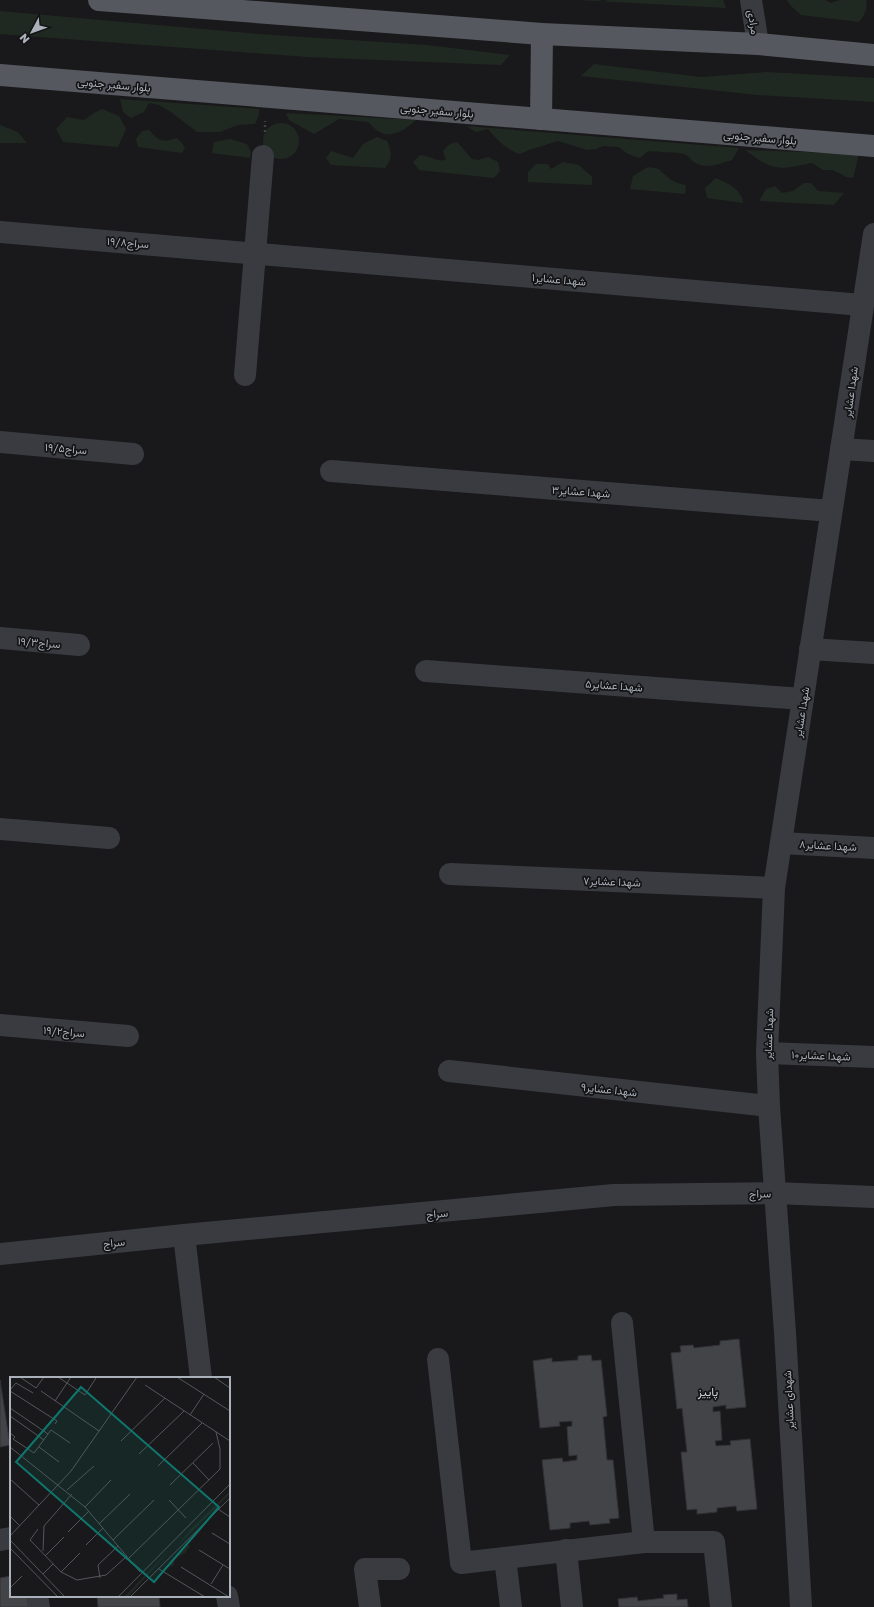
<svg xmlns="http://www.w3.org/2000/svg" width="874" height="1607" font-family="'Golos Text',Vazirmatn,sans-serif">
<rect width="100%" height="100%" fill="#19191b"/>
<g fill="#202921">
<path d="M578,0h21l7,2 1,-2h116l3,8z"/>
<path d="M787,0h38l6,3 8,-3h27c2,9 -1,15 -7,22l-58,-7 -11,-10z"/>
<path d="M0,11l258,23 169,11 83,10 -9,10 -194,-8 -307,-23z"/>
<path d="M594,64l107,13 65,-5 108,6v24l-117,-7 -176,-19z"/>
<path d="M120,99l139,10v6l-4,9 -17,1 -18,7h-23l-26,-20 -12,-7 -10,-2 -5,9 -13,6 -8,-6z"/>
<path d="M102,109l17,7 7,13 -8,18 -55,-5 -7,-13 11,-12 17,3 10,-7z"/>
<path d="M286,113l130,7c-10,9 -25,20 -38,11 -4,-2 -7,-7 -10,-9l-29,-3 -25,15 -25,-14z"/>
<circle cx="281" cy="141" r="18"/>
<path d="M0,125l18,7 9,11h-27z"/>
<path d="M466,126l273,22 -7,12c-11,3 -22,9 -34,4 -5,-1 -8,-7 -12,-9 -9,-4 -27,-2 -38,-4l-8,7 -12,-4 -9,-7 -16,-1 -7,3 -9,1 -29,-9 -29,9 -9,4c-13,-4 -23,-14 -32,-25l-12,3z"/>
<path d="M149,130c10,11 13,13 28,8l5,5 3,5 -3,5 -44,-6 -2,-8 6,-8z"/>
<path d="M377,137l10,4c5,12 6,17 -2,27l-54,-3 -5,-7 5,-7 22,7 10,-14z"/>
<path d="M230,139l17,5 4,8 -1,6 -38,-5 2,-11z"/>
<path d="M457,142l15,17 6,1 10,-3 10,5 2,9 -6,7 -75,-8 -6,-8 7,-7c11,1 16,7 26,5l-3,-9 7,-7z"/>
<path d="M745,150l114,4 -6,24 -7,-1 -13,-7h-10l-11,-7c-35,7 -37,9 -67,-13z"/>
<path d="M563,162l16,3 13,12v8l-64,-3v-10l8,-8h12l3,5z"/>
<path d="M648,167l11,2c9,9 14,14 27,16l-1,9 -55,-5 3,-13z"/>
<path d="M716,178c11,5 26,11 27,25l-36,-5 -2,-10z"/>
<path d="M804,183h7l7,8 26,2 -10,12 -75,-4 7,-12 9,-3 7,7 11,-2z"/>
</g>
<g fill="#434448" stroke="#333337">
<path d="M739,1339l7,68 -20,2v-4l-13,2v5l7,-1 2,29 -7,1 1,5 15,-1 -1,-4 20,-2 7,70 -20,2 -1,-5 -19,2v4l-20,2v-5l-10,1 -6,-58h6l-5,-44 -5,1 -6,-56 10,-1 -1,-6 13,-1 1,3 26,-3v-4z"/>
<path d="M591,1355l1,6 9,-1 6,56 -4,1 4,43h6l6,58 -10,1 1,4 -20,2 -1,-4 -19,2v5l-20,2 -8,-70 20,-2 1,4 14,-2v-5l-8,1 -2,-29 5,-1v-5l-13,1 1,4 -20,2 -7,-67 19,-3v4l26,-2v-4z"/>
<path d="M0,1380l10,65 -10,2z"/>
<path d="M11,1576v20h27l2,11h-40v-29z"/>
<path d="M677,1594v6l10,-1 1,8h-69l-1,-8 19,-2 1,4 26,-3 -1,-3z"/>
<path d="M97,1596h62l1,11h-62z"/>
</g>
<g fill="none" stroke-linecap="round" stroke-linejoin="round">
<path stroke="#3f4247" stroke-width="2.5" stroke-dasharray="2 3" stroke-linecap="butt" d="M265,132v-11"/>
<g stroke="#393b40" stroke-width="22">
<path d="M751,0l7,44"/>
<path d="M0,232l862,73"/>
<path d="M245,375l18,-219"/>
<path d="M0,442l133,12"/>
<path d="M841,449l33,2"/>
<path d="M331,471l500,40"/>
<path d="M0,638l79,7"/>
<path d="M810,649l64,4"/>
<path d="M426,671l377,28"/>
<path d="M0,829l109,9"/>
<path d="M781,843l93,5"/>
<path d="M450,874l324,14"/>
<path d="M0,1025l128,11"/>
<path d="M767,1053l107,4"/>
<path d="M449,1071l320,35"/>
<path d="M184,1235l17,143"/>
<path d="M0,1254l184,-19 430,-40 161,-2 99,4"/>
<path d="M622,1323l22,219"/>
<path d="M438,1359l23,204 183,-21h70l7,65"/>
<path d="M0,1540l11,-2"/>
<path d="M566,1550l6,57"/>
<path d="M505,1558l6,49"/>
<path d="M37,1596l2,11"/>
<path d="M227,1596l2,11"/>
<path d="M370,1607l-5,-38h34"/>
<path d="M801,1607l-16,-274 -16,-227 -2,-53 7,-165 100,-654"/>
</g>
<g stroke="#55585f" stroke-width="22">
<path d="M99,0l443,34 216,10 116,11"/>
<path d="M0,75l874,71"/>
<path d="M541,119l1,-85"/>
</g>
</g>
<g text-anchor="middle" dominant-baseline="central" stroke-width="3.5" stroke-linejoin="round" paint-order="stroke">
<g font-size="11" fill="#abb1bb" stroke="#141416">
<text transform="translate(754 22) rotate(81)">مرادی</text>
<text transform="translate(114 84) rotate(5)">بلوار سفیر جنوبی</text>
<text transform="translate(437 110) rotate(5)">بلوار سفیر جنوبی</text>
<text transform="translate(760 137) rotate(5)">بلوار سفیر جنوبی</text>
<text transform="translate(128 242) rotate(5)">سراج۱۹/۸</text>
<text transform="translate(559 279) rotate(5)">شهدا عشایر۱</text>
<text transform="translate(850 392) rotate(-82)">شهدا عشایر</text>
<text transform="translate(66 448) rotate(5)">سراج۱۹/۵</text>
<text transform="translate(581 491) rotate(4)">شهدا عشایر۳</text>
<text transform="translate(39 642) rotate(5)">سراج۱۹/۳</text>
<text transform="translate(614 685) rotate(4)">شهدا عشایر۵</text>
<text transform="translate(801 712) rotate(-81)">شهدا عشایر</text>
<text transform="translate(828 845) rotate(3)">شهدا عشایر۸</text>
<text transform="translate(612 881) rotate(2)">شهدا عشایر۷</text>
<text transform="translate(64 1031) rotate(5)">سراج۱۹/۲</text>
<text transform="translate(768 1034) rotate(-88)">شهدا عشایر</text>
<text transform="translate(821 1055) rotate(2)">شهدا عشایر۱۰</text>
<text transform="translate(609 1089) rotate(6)">شهدا عشایر۹</text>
<text transform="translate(760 1193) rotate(-1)">سراج</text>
<text transform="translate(437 1213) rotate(-5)">سراج</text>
<text transform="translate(114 1242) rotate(-6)">سراج</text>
<text transform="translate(788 1400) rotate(-93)">شهدای عشایر</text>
</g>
<g font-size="12" fill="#ccd0d7" stroke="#141416">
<text x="708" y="1391">پاییز</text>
</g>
</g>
<g transform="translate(10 1377)">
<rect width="220" height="220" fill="#19191b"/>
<path d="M220,114v3l-54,53 15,-18zM178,168l2,1 -5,7 -11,6v6l-10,4zM159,174l-41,46h-4l31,-32z" fill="#202921"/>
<path fill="none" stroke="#53565b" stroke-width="1" d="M10,0l16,11 8,-11M61,0l-4,6 18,12 11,-17M167,0l53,34M204,0l16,11M135,8l85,56M0,13l6,-7 17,10M0,14l47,30 -2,3M31,14l58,40M45,24l12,-18 -9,-6M0,31l38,26M180,38l14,-21M0,39l34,24M0,56l5,4 -2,2 21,14 17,-23 19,13M111,64l44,-43M0,70l75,60 55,65M29,70l20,15M129,77l45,-43M183,86l16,17M148,89l44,-43M0,102l29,26M160,108l43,-42M57,113l27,-24M159,123l17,18M75,130l26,-27M208,132l12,8M0,139l10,10M89,147l31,-30M28,152l-8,11 31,32 16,8 29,-5 21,-19M58,155l21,-21M202,156l18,11M0,159l61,-65 66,-94M0,163l55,57M103,163l41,-40M76,168l17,-17M0,171l48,49M189,173l31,19M33,174l1,-25 28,-32M35,179l19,-19M119,181l91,-89v-20l-4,-17M171,190l48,30M149,192l46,28M51,195l19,-19M33,197l10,-10M90,201l-2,-13 20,-19M201,207l12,-19M0,211l12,-12M108,220l112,-113M120,220l100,-99"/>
<path fill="#0f766e" fill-opacity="0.15" stroke="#0f766e" stroke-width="2" d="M71,10l138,120 -65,75 -138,-120z"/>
<rect width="220" height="220" fill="none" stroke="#abb1bb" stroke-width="2"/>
</g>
<g transform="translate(32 32) rotate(229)" stroke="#141416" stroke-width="3" paint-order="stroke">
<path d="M0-3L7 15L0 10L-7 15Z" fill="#abb1bb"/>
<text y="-6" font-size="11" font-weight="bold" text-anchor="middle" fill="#abb1bb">N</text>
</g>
</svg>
